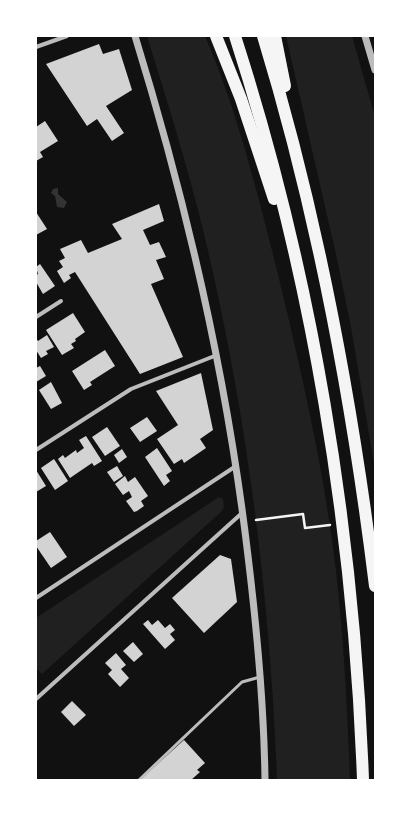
<svg xmlns="http://www.w3.org/2000/svg" width="411" height="816" font-family="Signika,sans-serif">
<rect width="100%" height="100%" fill="#111"/>
<g fill="#202020">
<path d="M147,36h58c32,74 51,152 71,230 22,91 43,181 56,274 11,79 15,160 18,240h-73c-7,-184 -30,-367 -73,-546 -16,-67 -37,-133 -57,-198z"/>
<path d="M286,36h66l23,81v353l-24,-143 -14,-68z"/>
<path d="M219,497l4,2 1,8 -2,4 -180,163 -6,-6v-50z"/>
</g>
<path fill="#333" d="M58,188v6l9,8 -3,6 -7,-1 -2,-11 -4,-3 2,-4z"/>
<g fill="#d3d3d3">
<path d="M99,44l4,10 16,-5 13,41 -26,16 18,27 -12,8 -15,-22 -10,7 -41,-62z"/>
<path d="M45,121l13,20 -18,11 3,5 -7,4v-34z"/>
<path d="M159,204l5,17 -21,9 7,15 9,-3 7,15 -10,3 8,19 -13,5 32,73 -43,17 -65,-102 -6,3 2,3 -7,5 -7,-12 6,-4 -4,-6 6,-3 -5,-9 21,-9 7,13 34,-14 -10,-15z"/>
<path d="M36,212l11,17 -11,6z"/>
<path d="M40,264l15,22 -12,8 -7,-12v-7l2,-1 -2,-7z"/>
<path d="M73,313l12,19 -10,7 1,2 -5,3 3,4 -12,7 -16,-25z"/>
<path d="M47,335l7,12 -8,4 2,3 -7,4 -5,-8v-12l2,3z"/>
<path d="M105,350l10,16 -25,16 2,3 -8,5 -12,-19z"/>
<path d="M40,366l6,10 -10,6v-14z"/>
<path d="M201,373l12,57 -13,9 6,9 -22,15 -2,-4 -8,5 -17,-25 21,-14 -22,-34z"/>
<path d="M51,382l11,21 -11,6 -12,-19z"/>
<path d="M147,417l10,14 -17,11 -10,-14z"/>
<path d="M107,427l13,19 -15,10 -13,-19z"/>
<path d="M86,436l16,25 -8,5 -2,-3 -22,15 -12,-19 5,-4 2,3 11,-8 1,3 7,-5 -5,-8z"/>
<path d="M157,448l15,23 -6,4 4,6 -6,5 -19,-29z"/>
<path d="M122,449l5,8 -8,6 -5,-8z"/>
<path d="M54,459l14,22 -13,9 -14,-22z"/>
<path d="M117,466l6,10 -9,6 -7,-10z"/>
<path d="M36,470l10,16 -10,6z"/>
<path d="M125,476l3,6 7,-5 13,19 -7,5 3,5 -7,5 -3,1 -8,-11 6,-4 -3,-6 -6,4 -8,-11z"/>
<path d="M50,532l17,25 -16,11 -15,-22v-5z"/>
<path d="M220,555l11,4 6,43 -33,31 -32,-35z"/>
<path d="M148,620l4,5 6,-5 7,8 5,-4 5,6 -5,4 5,6 -10,9 -22,-25z"/>
<path d="M133,642l10,12 -9,8 -11,-11z"/>
<path d="M116,653l10,12 -5,4 8,9 -9,9 -12,-13 4,-4 -7,-7z"/>
<path d="M72,701l14,14 -12,11 -13,-14z"/>
<path d="M184,740l21,23 -8,7 3,2 -9,8h-51z"/>
</g>
<g fill="none" stroke-linecap="round" stroke-linejoin="round">
<path stroke="#f5f5f5" stroke-width="2.5" d="M256,520l47,-6 2,14 25,-3"/>
<path stroke="#bcbcbc" stroke-width="3" d="M139,780l103,-98 18,-5"/>
<g stroke="#bcbcbc" stroke-width="4">
<path d="M36,47l31,-11"/>
<path d="M36,317l25,-16"/>
<path d="M36,450l95,-61 86,-34"/>
<path d="M36,598l200,-132"/>
<path d="M36,699l206,-186"/>
</g>
<g stroke="#bcbcbc" stroke-width="7">
<path d="M135,36c53,172 92,341 113,520 9,74 16,149 17,224"/>
<path d="M365,36l10,34"/>
</g>
<g stroke="#f5f5f5" stroke-width="12">
<path d="M216,36l25,63 33,100"/>
<path d="M235,36c77,239 119,493 128,744"/>
<path d="M263,36c55,180 89,363 112,550"/>
<path d="M275,36l10,50"/>
</g>
</g>
<rect width="411" height="816" fill="none" stroke="#ffffff" stroke-width="74"/>
</svg>
